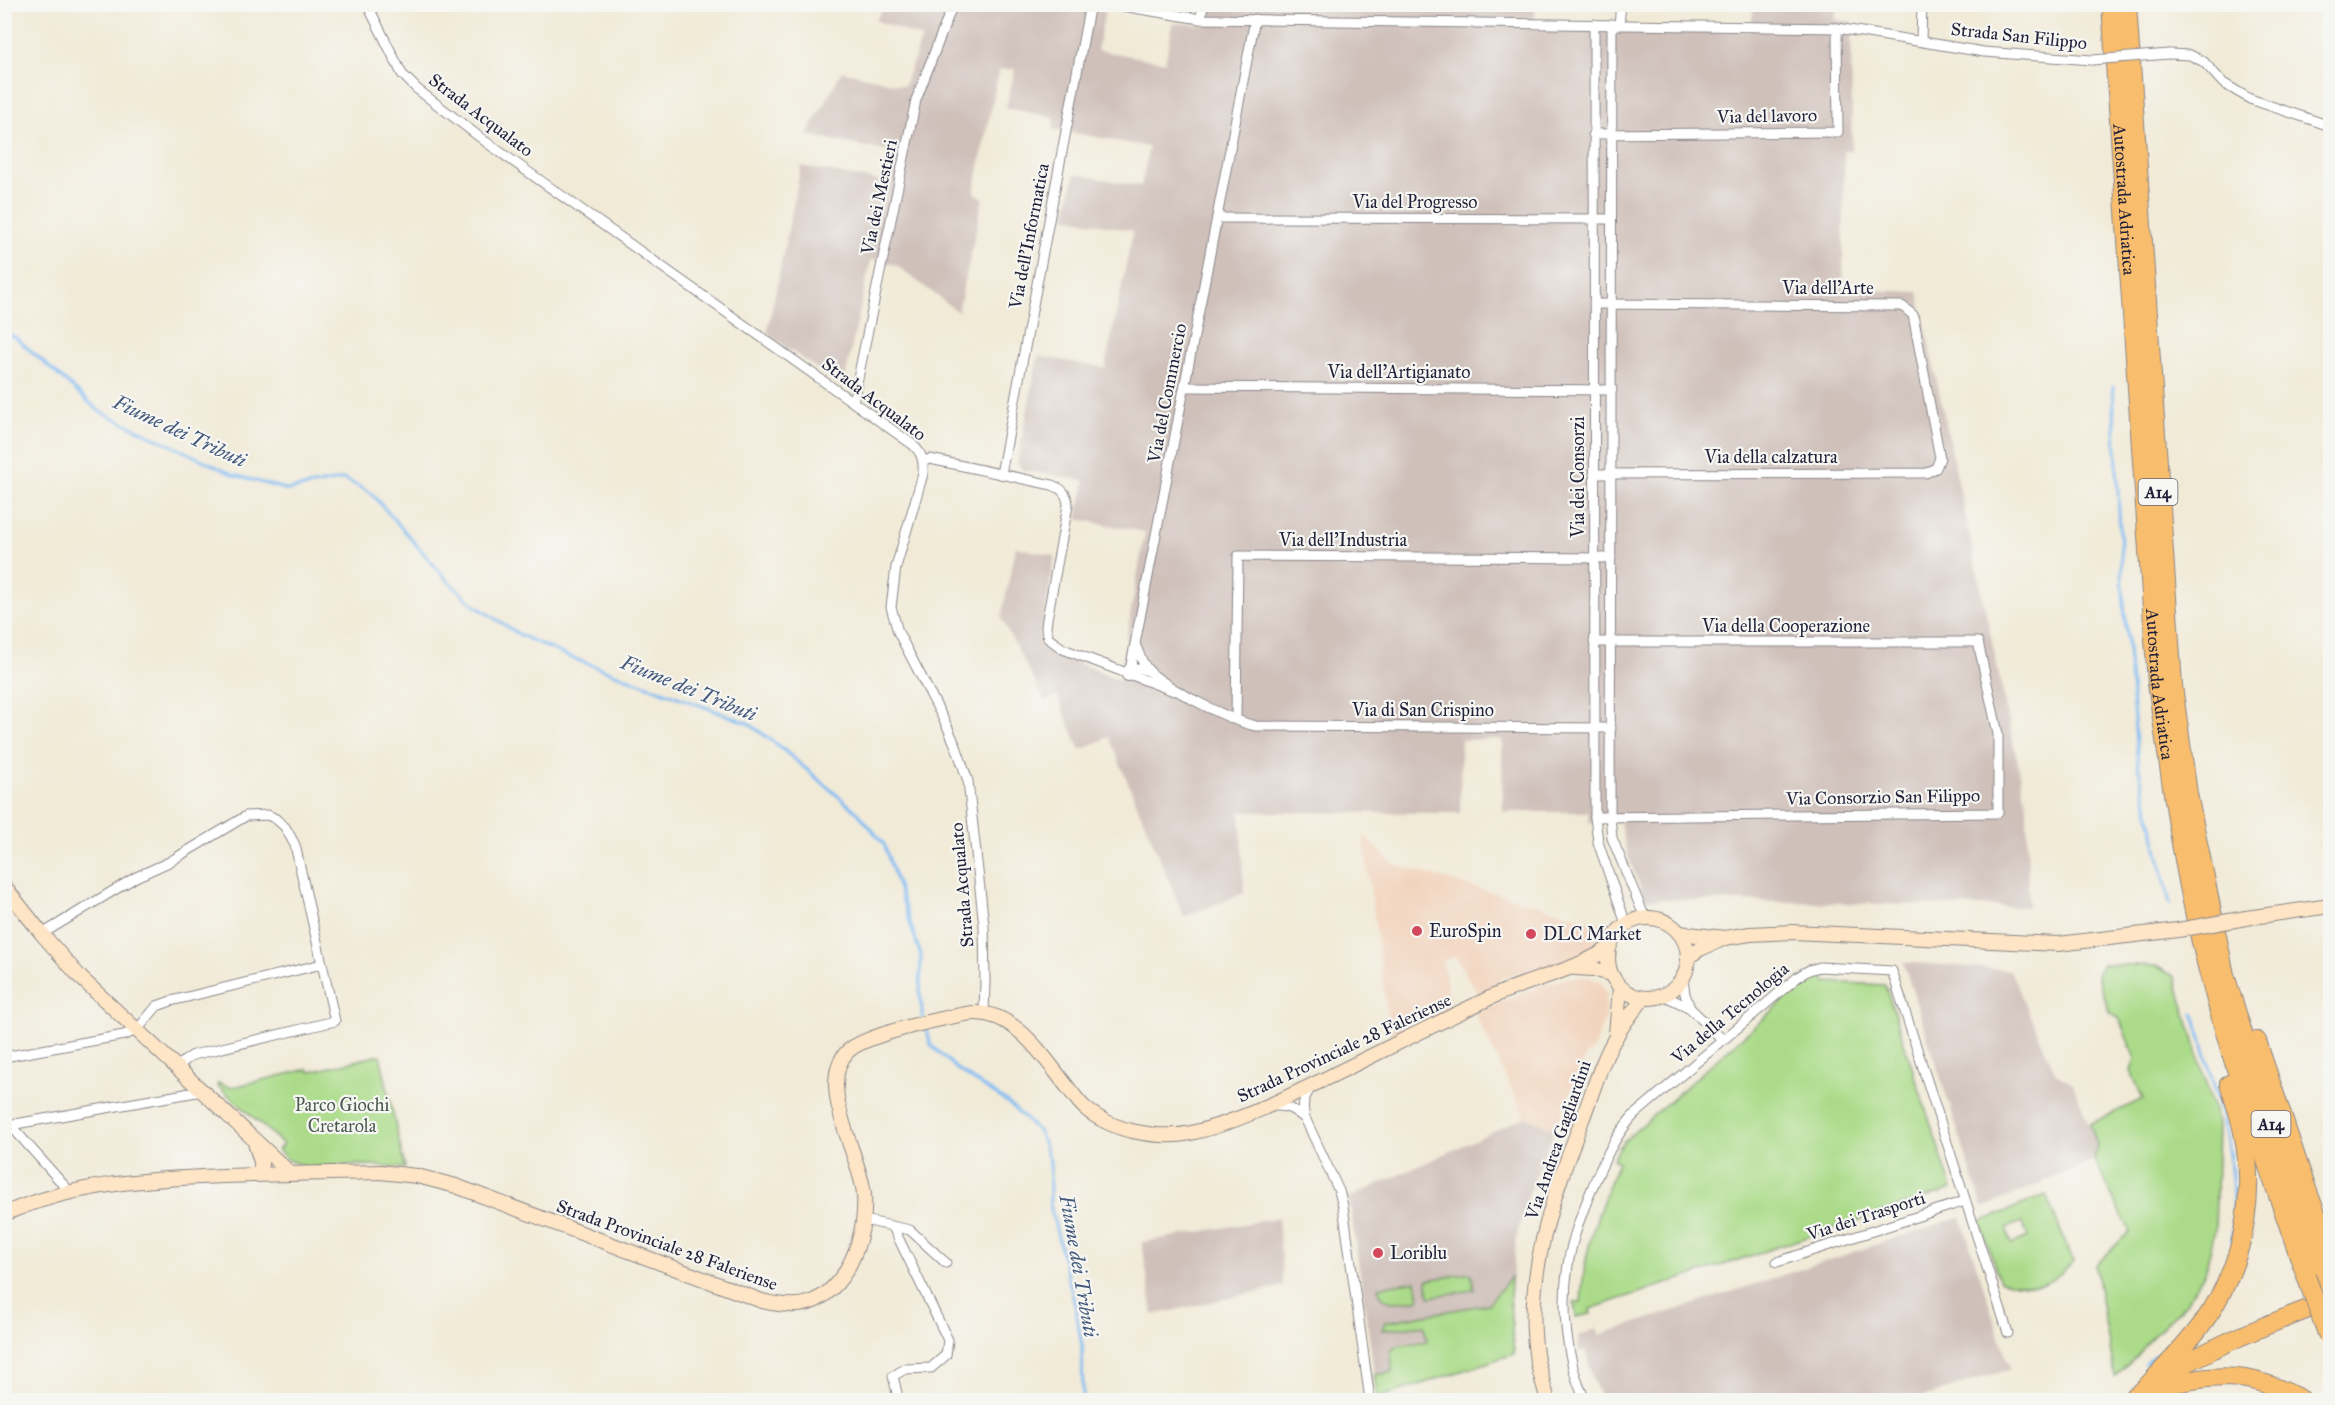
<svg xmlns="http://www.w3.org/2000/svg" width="2335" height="1405" font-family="'IM FELL Great Primer',serif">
<rect width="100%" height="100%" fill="#f6f6f2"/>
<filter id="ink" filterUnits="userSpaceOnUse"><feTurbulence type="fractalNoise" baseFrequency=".0167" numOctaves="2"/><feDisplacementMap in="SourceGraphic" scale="12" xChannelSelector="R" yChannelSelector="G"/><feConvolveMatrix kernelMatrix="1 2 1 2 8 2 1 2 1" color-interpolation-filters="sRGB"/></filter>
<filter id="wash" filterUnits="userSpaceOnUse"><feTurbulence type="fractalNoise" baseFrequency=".008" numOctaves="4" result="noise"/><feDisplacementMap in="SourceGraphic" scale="24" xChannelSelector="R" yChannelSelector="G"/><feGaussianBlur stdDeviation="1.35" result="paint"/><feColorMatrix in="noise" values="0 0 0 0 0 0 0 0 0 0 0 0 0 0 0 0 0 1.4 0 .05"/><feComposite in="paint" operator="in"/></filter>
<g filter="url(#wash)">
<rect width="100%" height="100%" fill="#f1ead7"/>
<g fill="#f2d4be">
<path d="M1363,835l30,29 207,59 -8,29 -19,9 -60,13 -16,7 -1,6 -17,9 -24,-40 -12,5 7,49 -19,9 -4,-5 -14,4 -2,4 -20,18z"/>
<path d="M1587,977l13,4 7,12 -2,25 -12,32 -7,5 -31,74 -30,-12 -50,-104 64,-27 31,-8z"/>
</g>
<g fill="#cfc0ba">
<path d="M886,5h195l24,7 -8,38 68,12 8,-39 34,2 5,-20h324l-3,24 217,2 4,-26h83l-2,15 16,2 1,129h-8l-1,138 75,3 109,515 1,100 -383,-8 -17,-43 -8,-34 -31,1 -1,-11h-85l-1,-73 -41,1 -1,73 -220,-1 4,81 -60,24 -75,-180 -29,13 -23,-54 -12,5 -44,-83 15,-71 39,9 -15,84 7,9 72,31 26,-148 -68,-13 8,-38 -61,-11 -7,-6 21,-108 67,12 28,-137 -68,-14 10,-43 66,12 8,-39 -96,-18 2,-11 -49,-10 9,-39 -16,1 -25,122 9,6 -25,114 -62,-47 -25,-6 -28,128 -76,-53 34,-168 83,16 6,-30 -83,-17 35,-64 62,15 18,-48 -47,-18z"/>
<path d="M1903,962l107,8 46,104 17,10 24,61 -3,15 -111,48z"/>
<path d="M1525,1117l30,12 -26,64 -13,46 -6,63 4,52 -136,44 -29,-200z"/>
<path d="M1961,1217l49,152 -96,31h-312l-10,-23 -7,-27 -6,1 -1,-15 18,-7 3,6z"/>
<path d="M1278,1218l5,68 -130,29 -11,-73z"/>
</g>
<g fill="#abdb89" stroke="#667e62" stroke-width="1.5" fill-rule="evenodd">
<path d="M2103,964l53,2 19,11 43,147 -3,105 -10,43 -18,30 -35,35 -14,18 -23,22 -20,-111 35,-35 -36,-71 3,-15 -7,-21 53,-25 -12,-28 4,-12 -16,-41 -10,-7 -12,-36z"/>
<path d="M1824,976l1,6 60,3 67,204 -362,120 1,5 -15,3 -2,-15h7c3,-56 17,-89 37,-140l-5,-3 10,-17 181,-159 12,-6z"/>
<path d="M380,1055l25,113 -44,-3 -55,2 -18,-7 -10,-10 5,-6 -66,-59 1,-2 12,4 7,-1 71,-17 2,3z"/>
<path d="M2046,1195l27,66c-26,29 -36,27 -73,20l-20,-59zM2022,1222l6,15 -16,7 -6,-16z"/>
<path d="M1471,1273l3,17 -45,7 -2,-17z"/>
<path d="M1511,1277l-1,25 4,52 -136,44 -4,-23 18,-3 -1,-21 5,-5 31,-5 -3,-16 -42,5 3,-8 103,-18z"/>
<path d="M1416,1281l3,18c-17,2 -37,10 -41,-12z"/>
</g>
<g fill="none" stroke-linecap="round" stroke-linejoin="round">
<g stroke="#80bcf3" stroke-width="3">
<path d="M4,333l11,4 84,74 135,64 54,15 56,-11 27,14 77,88 25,23 47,31 47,21 181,67 31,23 79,67 26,31 37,112 -1,36 3,26"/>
<path d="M2113,387l10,205 15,173 32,139"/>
<path d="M2194,1014c21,76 46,147 38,227"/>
<path d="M926,1028l5,17 27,25 49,32 32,30 11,29v44l26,104 6,37 1,54"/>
<path d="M2145,1364l22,-17 35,-38"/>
</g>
</g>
</g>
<g filter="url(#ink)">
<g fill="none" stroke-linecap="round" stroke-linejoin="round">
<defs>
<g id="minor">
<path d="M367,4l35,70 15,15 69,53 426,302c10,9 12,16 11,30l-27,93 -5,40 7,25 49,94 10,23 11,32 16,144 1,57 -1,31"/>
<path d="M1110,4l90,15 637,9 147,24 108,8"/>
<path d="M1200,19l4,-15"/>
<path d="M1594,24l1,793 3,25 28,82"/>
<path d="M1612,24l-2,792 2,22 33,80"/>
<path d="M1619,25l2,-21"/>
<path d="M1921,41l1,-37"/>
<path d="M2169,54l21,1 14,7 19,21 27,16 80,27"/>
<path d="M1593,134l245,-2 -1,-104"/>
<path d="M1218,218l393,1"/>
<path d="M1594,304l308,2 11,9 27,143 -4,10 -10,5 -332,1"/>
<path d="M1185,387l427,3"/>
<path d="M853,402l63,-302 37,-96"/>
<path d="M924,461l6,-2 122,26c10,4 15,8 16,20l-21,114 -1,8 2,11 15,11 111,42"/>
<path d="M1001,474l89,-470"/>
<path d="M1594,642h384l20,92v79l-403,4"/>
<path d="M1136,646c3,8 6,18 13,25 19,18 82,50 107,55l355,2"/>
<path d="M1149,671l-12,-3 -7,2 125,-651"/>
<path d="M1236,720l2,-164 373,2"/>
<path d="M42,934l94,-57 33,-15 77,-46 22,-1 8,4 9,8 10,18 40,176 -142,34 -17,12"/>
<path d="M1683,979l2,15 5,14"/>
<path d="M1663,995l27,13 33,32"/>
<path d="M4,1057l120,-22 13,-5 20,-24 14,-5 151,-37"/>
<path d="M1311,1088c-8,10 -9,17 -6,30l34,73 4,15 27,194"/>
<path d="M1274,1106c13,-1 21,4 30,12"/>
<path d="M4,1118l66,74"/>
<path d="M10,1125l192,-34"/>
<path d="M864,1220l46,10 36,33"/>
<path d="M893,1227l55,113 -2,15 -15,13 -26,1 -12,7 4,17"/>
<path d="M1777,1262l188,-61"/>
<path d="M1585,1400c-19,-39 -24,-92 -17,-135 4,-29 16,-57 27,-84 12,-26 20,-45 39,-66l165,-139 10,-6 11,-3 72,4 116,362"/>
</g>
<path id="tertiary" d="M1128,675l2,-5"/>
<g id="secondary">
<path d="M4,886l38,48 38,43 210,196"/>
<circle cx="1648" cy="958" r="40"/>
<path d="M2246,918l84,-12"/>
<path d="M1679,933l46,5 25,-4 42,-2 266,12 120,-14"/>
<path d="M1688,957l12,-8 23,-10"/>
<path d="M1575,968l19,1 16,5"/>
<path d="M1616,1034l4,-46"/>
<path d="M254,1140l7,22v12"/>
<path d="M4,1214c70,-31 145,-35 220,-38 52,-2 104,-3 156,-4l37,4 39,10 306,115c30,7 53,8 75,-18 20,-23 29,-59 27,-89 -4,-39 -48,-108 -17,-142 16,-17 93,-33 118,-38 48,-9 79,44 104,75 5,6 10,14 16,19 11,10 32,20 47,23 18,4 41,6 59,2 49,-11 94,-35 138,-56 55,-27 110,-55 165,-81 38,-18 79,-24 115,-48"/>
<path d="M1548,1400c-4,-13 -8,-26 -11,-40 -14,-83 16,-163 45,-240 11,-28 19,-59 35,-85 7,-13 17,-25 27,-37"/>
</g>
<g id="motorway">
<path id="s1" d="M2111,4l46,679c14,99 27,198 53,295 26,101 62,200 96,298"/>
<path d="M2127,4l46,682 15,108 37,181 64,205 41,116"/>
<path d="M2257,1041l48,143 25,67"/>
<path d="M2155,1387c59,-12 92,-18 147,13"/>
<path d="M2144,1389c24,-25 57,-58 73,-88 29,-51 38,-111 26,-169 -3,-16 -9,-32 -14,-48"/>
<path d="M2130,1400c60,-46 129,-73 200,-99"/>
</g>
</defs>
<use href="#minor" stroke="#8a8689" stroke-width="11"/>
<use href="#tertiary" stroke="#8a8689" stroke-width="14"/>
<use href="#secondary" stroke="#8a8689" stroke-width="16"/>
<use href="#motorway" stroke="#8a8689" stroke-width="20"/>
<use href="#minor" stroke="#fff" stroke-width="9"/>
<use href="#tertiary" stroke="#fff" stroke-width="12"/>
<use href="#secondary" stroke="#fde5c5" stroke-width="14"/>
<use href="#motorway" stroke="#f9be6d" stroke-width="18"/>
<defs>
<path id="minor-bridge" d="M2092,60l77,-6"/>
<path id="secondary-bridge" d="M2178,930l68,-12"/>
<path id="motorway-bridge" d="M2306,1276l22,60"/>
</defs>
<use href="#minor-bridge" stroke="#8a8689" stroke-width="11" stroke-linecap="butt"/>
<use href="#secondary-bridge" stroke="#8a8689" stroke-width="16" stroke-linecap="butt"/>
<use href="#motorway-bridge" stroke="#8a8689" stroke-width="20" stroke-linecap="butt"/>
<use href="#minor-bridge" stroke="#fff" stroke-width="9"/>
<use href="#secondary-bridge" stroke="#fde5c5" stroke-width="14"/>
<use href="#motorway-bridge" stroke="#f9be6d" stroke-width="18"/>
</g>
</g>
<g fill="#d1495b" stroke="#f6f6f2" stroke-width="2">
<circle cx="1417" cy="931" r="6"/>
<circle cx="1531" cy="934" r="6"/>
<circle cx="1378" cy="1253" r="6"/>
</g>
<g text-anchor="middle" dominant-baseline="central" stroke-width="4.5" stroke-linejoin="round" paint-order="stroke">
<g fill="#f6f6f2" stroke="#626272" stroke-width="1.5">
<rect x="2138.5" y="479" width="39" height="26" rx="4.5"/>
<rect x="2251.5" y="1111" width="39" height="26" rx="4.5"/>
</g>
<g font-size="16" font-weight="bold" fill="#22223b">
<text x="2158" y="492">A14</text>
<text x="2271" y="1124">A14</text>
</g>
<g font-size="18" fill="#22223b" stroke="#f6f6f2">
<text transform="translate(2019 36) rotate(6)">Strada San Filippo</text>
<text transform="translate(481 115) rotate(37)">Strada Acqualato</text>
<text transform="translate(1767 116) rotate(-1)">Via del lavoro</text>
<text transform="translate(879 197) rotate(-78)">Via dei Mestieri</text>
<text stroke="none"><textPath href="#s1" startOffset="196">Autostrada Adriatica</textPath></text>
<text x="1415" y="202">Via del Progresso</text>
<text transform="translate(1029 236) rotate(-79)">Via dell'Informatica</text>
<text x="1828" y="288">Via dell'Arte</text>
<text x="1399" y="372">Via dell'Artigianato</text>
<text transform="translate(1167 393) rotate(-79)">Via del Commercio</text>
<text transform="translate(874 399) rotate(37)">Strada Acqualato</text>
<text x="1771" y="457">Via della calzatura</text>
<text transform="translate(1578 477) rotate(-90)">Via dei Consorzi</text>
<text x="1343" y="540">Via dell'Industria</text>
<text x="1786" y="626">Via della Cooperazione</text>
<text stroke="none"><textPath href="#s1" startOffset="682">Autostrada Adriatica</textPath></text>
<text x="1423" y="710">Via di San Crispino</text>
<text transform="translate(1883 797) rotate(-1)">Via Consorzio San Filippo</text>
<text transform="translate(962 885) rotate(-95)">Strada Acqualato</text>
<text transform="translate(1730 1013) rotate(-40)">Via della Tecnologia</text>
<text transform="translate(1344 1048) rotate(-25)">Strada Provinciale 28 Faleriense</text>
<text transform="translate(1558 1140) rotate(-71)">Via Andrea Gagliardini</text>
<text transform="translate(1866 1216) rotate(-18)">Via dei Trasporti</text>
<text transform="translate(667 1245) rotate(20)">Strada Provinciale 28 Faleriense</text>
</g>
<g font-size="18" fill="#22223b" stroke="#f6f6f2" text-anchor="start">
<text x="1429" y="931">EuroSpin</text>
<text x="1543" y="934">DLC Market</text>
<text x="1390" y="1253">Loriblu</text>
</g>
<g font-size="18" fill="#4b5a52" stroke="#f6f6f2">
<text x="342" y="1105">Parco Giochi<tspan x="342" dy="21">Cretarola</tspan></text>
</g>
<g font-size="20" font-style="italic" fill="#43587b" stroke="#f6f6f2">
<text transform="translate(180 431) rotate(25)">Fiume dei Tributi</text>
<text transform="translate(689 688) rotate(22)">Fiume dei Tributi</text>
<text transform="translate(1079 1266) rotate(80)">Fiume dei Tributi</text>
</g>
</g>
<rect width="2335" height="1405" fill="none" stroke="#f6f6f2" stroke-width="24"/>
</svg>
